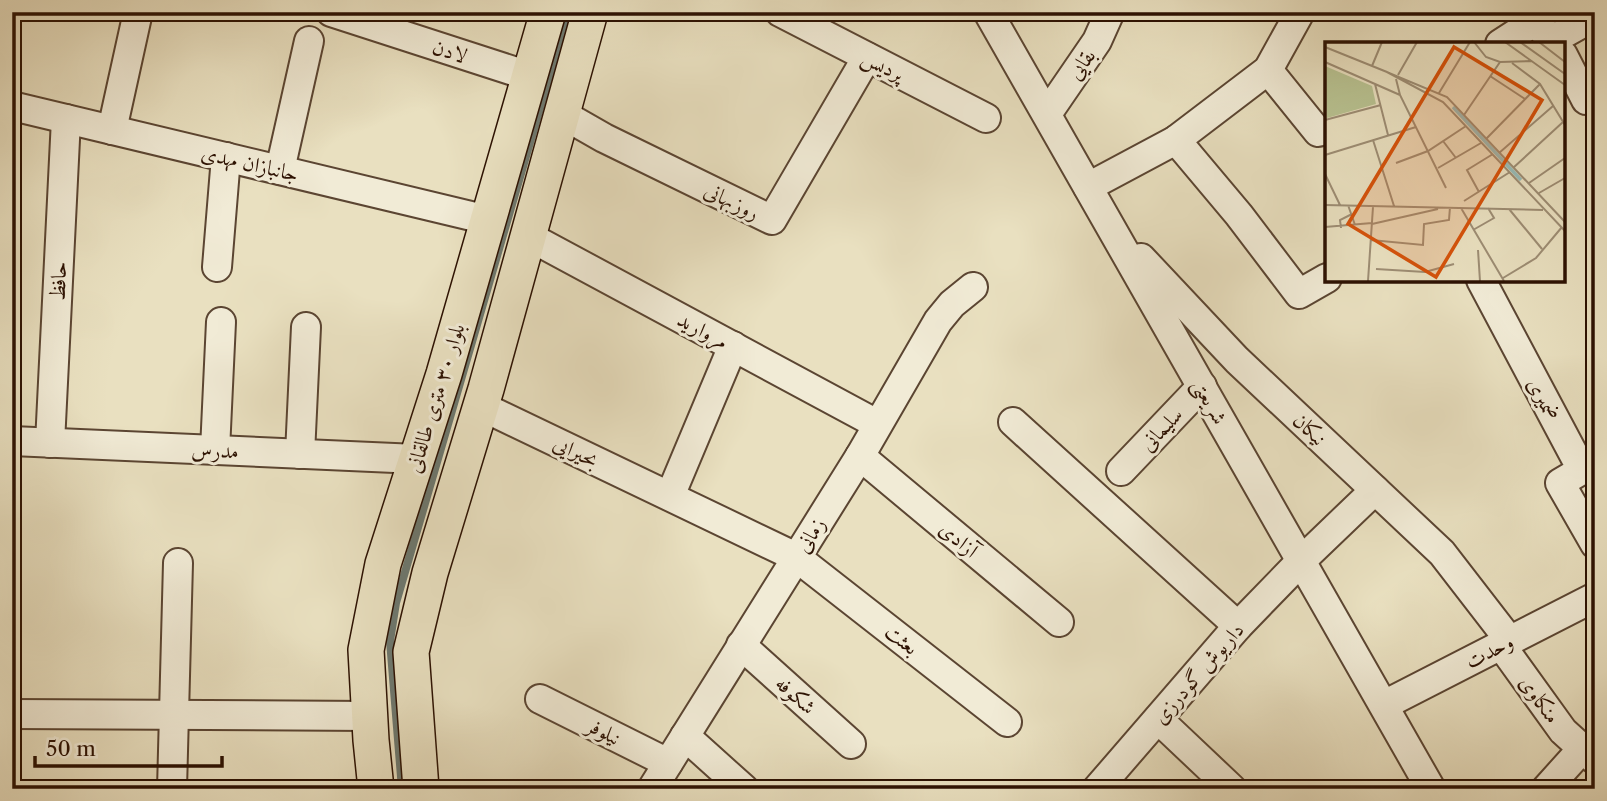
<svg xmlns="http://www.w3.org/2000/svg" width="1607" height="801" font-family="'Libre Caslon Text',Amiri,serif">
<rect width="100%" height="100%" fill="#e9e0c0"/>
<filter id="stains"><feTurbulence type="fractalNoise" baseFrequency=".00286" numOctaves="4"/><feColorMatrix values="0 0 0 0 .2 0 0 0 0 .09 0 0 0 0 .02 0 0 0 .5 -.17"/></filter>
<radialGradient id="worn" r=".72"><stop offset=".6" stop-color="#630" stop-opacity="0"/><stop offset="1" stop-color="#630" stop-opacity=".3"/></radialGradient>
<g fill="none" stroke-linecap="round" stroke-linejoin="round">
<path stroke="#6d786f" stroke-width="8" d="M402,789l-12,-148 6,-38 172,-591"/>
<defs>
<g id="minor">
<path d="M331,12l198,64"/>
<path d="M780,12l206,106"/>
<path d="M988,12l443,777"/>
<path d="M1524,12l33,32"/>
<path d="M1554,39l41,-23"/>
<path d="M1500,44l34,-22"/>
<path d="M1563,55l23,45 9,-2"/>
<path d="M1268,70l50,62"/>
<path d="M12,106l476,114"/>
<path d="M562,114l42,24 168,82 95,-163"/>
<path d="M1047,114l50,-73 13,-29"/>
<path d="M112,130l26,-118"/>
<path d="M1176,140l63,75 60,79 28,-16"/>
<path d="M280,170l29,-129"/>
<path d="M1088,187l88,-47 92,-70 31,-56"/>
<path d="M528,236l349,188"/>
<path d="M1141,258l96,102 205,193 68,88"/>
<path d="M217,267l9,-110"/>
<path d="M1481,280l101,190 -22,13 35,61"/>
<path d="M481,406l315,151 211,165"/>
<path d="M1013,422l225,204"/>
<path d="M12,441l405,18"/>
<path d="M50,443l16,-324"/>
<path d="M215,450l6,-128"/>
<path d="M300,454l6,-127"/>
<path d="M860,456l199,166"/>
<path d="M1121,471l81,-85"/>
<path d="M670,496l63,-150"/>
<path d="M741,645l110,99"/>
<path d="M1501,645l62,86 32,29"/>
<path d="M540,699l128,64"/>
<path d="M1384,705l211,-108"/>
<path d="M12,714l357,2"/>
<path d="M1158,719l74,70"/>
<path d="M685,736l59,53"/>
<path d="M172,789l6,-226"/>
<path d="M652,789l208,-333 78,-135 14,-17 21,-17"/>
<path d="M1097,789l141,-163 63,-65 74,-71"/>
<path d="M1546,789l36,-40"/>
</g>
<g id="major">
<path d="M376,789l-5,-49 -5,-90 17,-86 61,-190 104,-362"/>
<path d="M421,789l-10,-137 19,-79 56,-184 104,-377"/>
</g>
</defs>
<use href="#minor" stroke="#5b4532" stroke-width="32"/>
<use href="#major" stroke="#2c1102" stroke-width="38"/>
<use href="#minor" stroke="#f1ebd6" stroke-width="28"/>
<use href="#major" stroke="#e9e0c0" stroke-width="35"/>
</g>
<g text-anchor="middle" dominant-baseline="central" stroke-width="6" stroke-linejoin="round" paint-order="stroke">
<g font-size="21" fill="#2c1102" stroke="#f1ebd6">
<text transform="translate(450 51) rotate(18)">لادن</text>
<text transform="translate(1081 64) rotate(-55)">بقایی</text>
<text transform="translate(883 65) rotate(27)">پردیس</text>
<text transform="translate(250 163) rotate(13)">جانبازان مهدی</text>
<text transform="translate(732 201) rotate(26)">روزبهانی</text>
<text transform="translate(58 281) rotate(-87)">حافظ</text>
<text transform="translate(703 330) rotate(28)">مروارید</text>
<text transform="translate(435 398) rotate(-73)">بلوار ۳۰ متری طالقانی</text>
<text transform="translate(1544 399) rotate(62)">ضمیری</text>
<text transform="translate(1210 401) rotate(60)">شریعتی</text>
<text transform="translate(1161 429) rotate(-47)">سلیمانی</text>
<text transform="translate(1310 429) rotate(43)">نیکان</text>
<text transform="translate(215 450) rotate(2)">مدرس</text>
<text transform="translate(576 451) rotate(25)">بحیرایی</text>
<text transform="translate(810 535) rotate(-58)">زمانی</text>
<text transform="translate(959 539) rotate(40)">آزادی</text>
<text transform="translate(902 639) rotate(38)">بعثت</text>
<text transform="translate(1489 651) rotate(-27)">وحدت</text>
<text transform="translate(1198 673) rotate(-49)">داریوش گودرزی</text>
<text transform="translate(796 695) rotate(42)">شکوفه</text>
<text transform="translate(1540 699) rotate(54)">منکاوی</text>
<text transform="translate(604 731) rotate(27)">نیلوفر</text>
</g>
</g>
<g transform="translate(1325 42)">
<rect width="240" height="240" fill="#e9e0c0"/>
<path d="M0,24l47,20 4,18 -49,14z" fill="#b8c291"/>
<path fill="none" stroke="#98bcb8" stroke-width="3.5" d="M128,65l68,73"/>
<path fill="none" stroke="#9d8d74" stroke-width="2" d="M149,0l12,15 14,5 32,-1M180,0l60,43M195,0l45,32M214,0l26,20M0,5l62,25M0,20l75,33M187,21l28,21 25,41M47,24l10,-24M62,30l56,30 122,129M64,31l58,24 118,125M73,33l19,-33M165,34l35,23M71,37l4,16 46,93M50,42l13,51M114,51l31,-51M139,73l36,-53M0,78l56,-15M161,97l54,-55M48,98l21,66M118,99l13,17M174,111l54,-47M0,113l91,-28M71,121l32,-12 38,-25M113,126l43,-25M188,126l50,-46M0,132l15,31M204,141l36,-25M154,150l-12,-22 26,-16M214,151l26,-15M139,159l46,-29M0,163l218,5M23,163l7,20M136,166l43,73M184,167l33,40M47,182l66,-15M0,185l47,-4M16,186l-1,-8 12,-6M148,188l21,-12 -6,-10M46,198l52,5 1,-21 25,-4 1,-13M153,208l2,31M51,227l49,3 29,-8M178,236l33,-20 26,-31M43,239l5,-74"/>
<path fill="#d5520b" fill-opacity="0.15" stroke="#d5520b" stroke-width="3.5" d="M129,5l88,53 -106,177 -88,-53z"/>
<rect width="240" height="240" fill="none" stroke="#2c1102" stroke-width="3.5"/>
</g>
<rect width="1607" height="801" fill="none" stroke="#e9e0c0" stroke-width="42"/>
<rect x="14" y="14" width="1579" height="773" fill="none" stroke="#2c1102" stroke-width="3.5"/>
<rect x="21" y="21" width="1565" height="759" fill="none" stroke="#2c1102" stroke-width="2"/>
<path d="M35 756v10h187v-10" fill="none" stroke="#2c1102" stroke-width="3.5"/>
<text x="46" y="756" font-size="21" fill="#2c1102" stroke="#f1ebd6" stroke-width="5" paint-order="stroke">50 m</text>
<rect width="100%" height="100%" filter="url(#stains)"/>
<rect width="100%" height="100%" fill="url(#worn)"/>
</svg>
